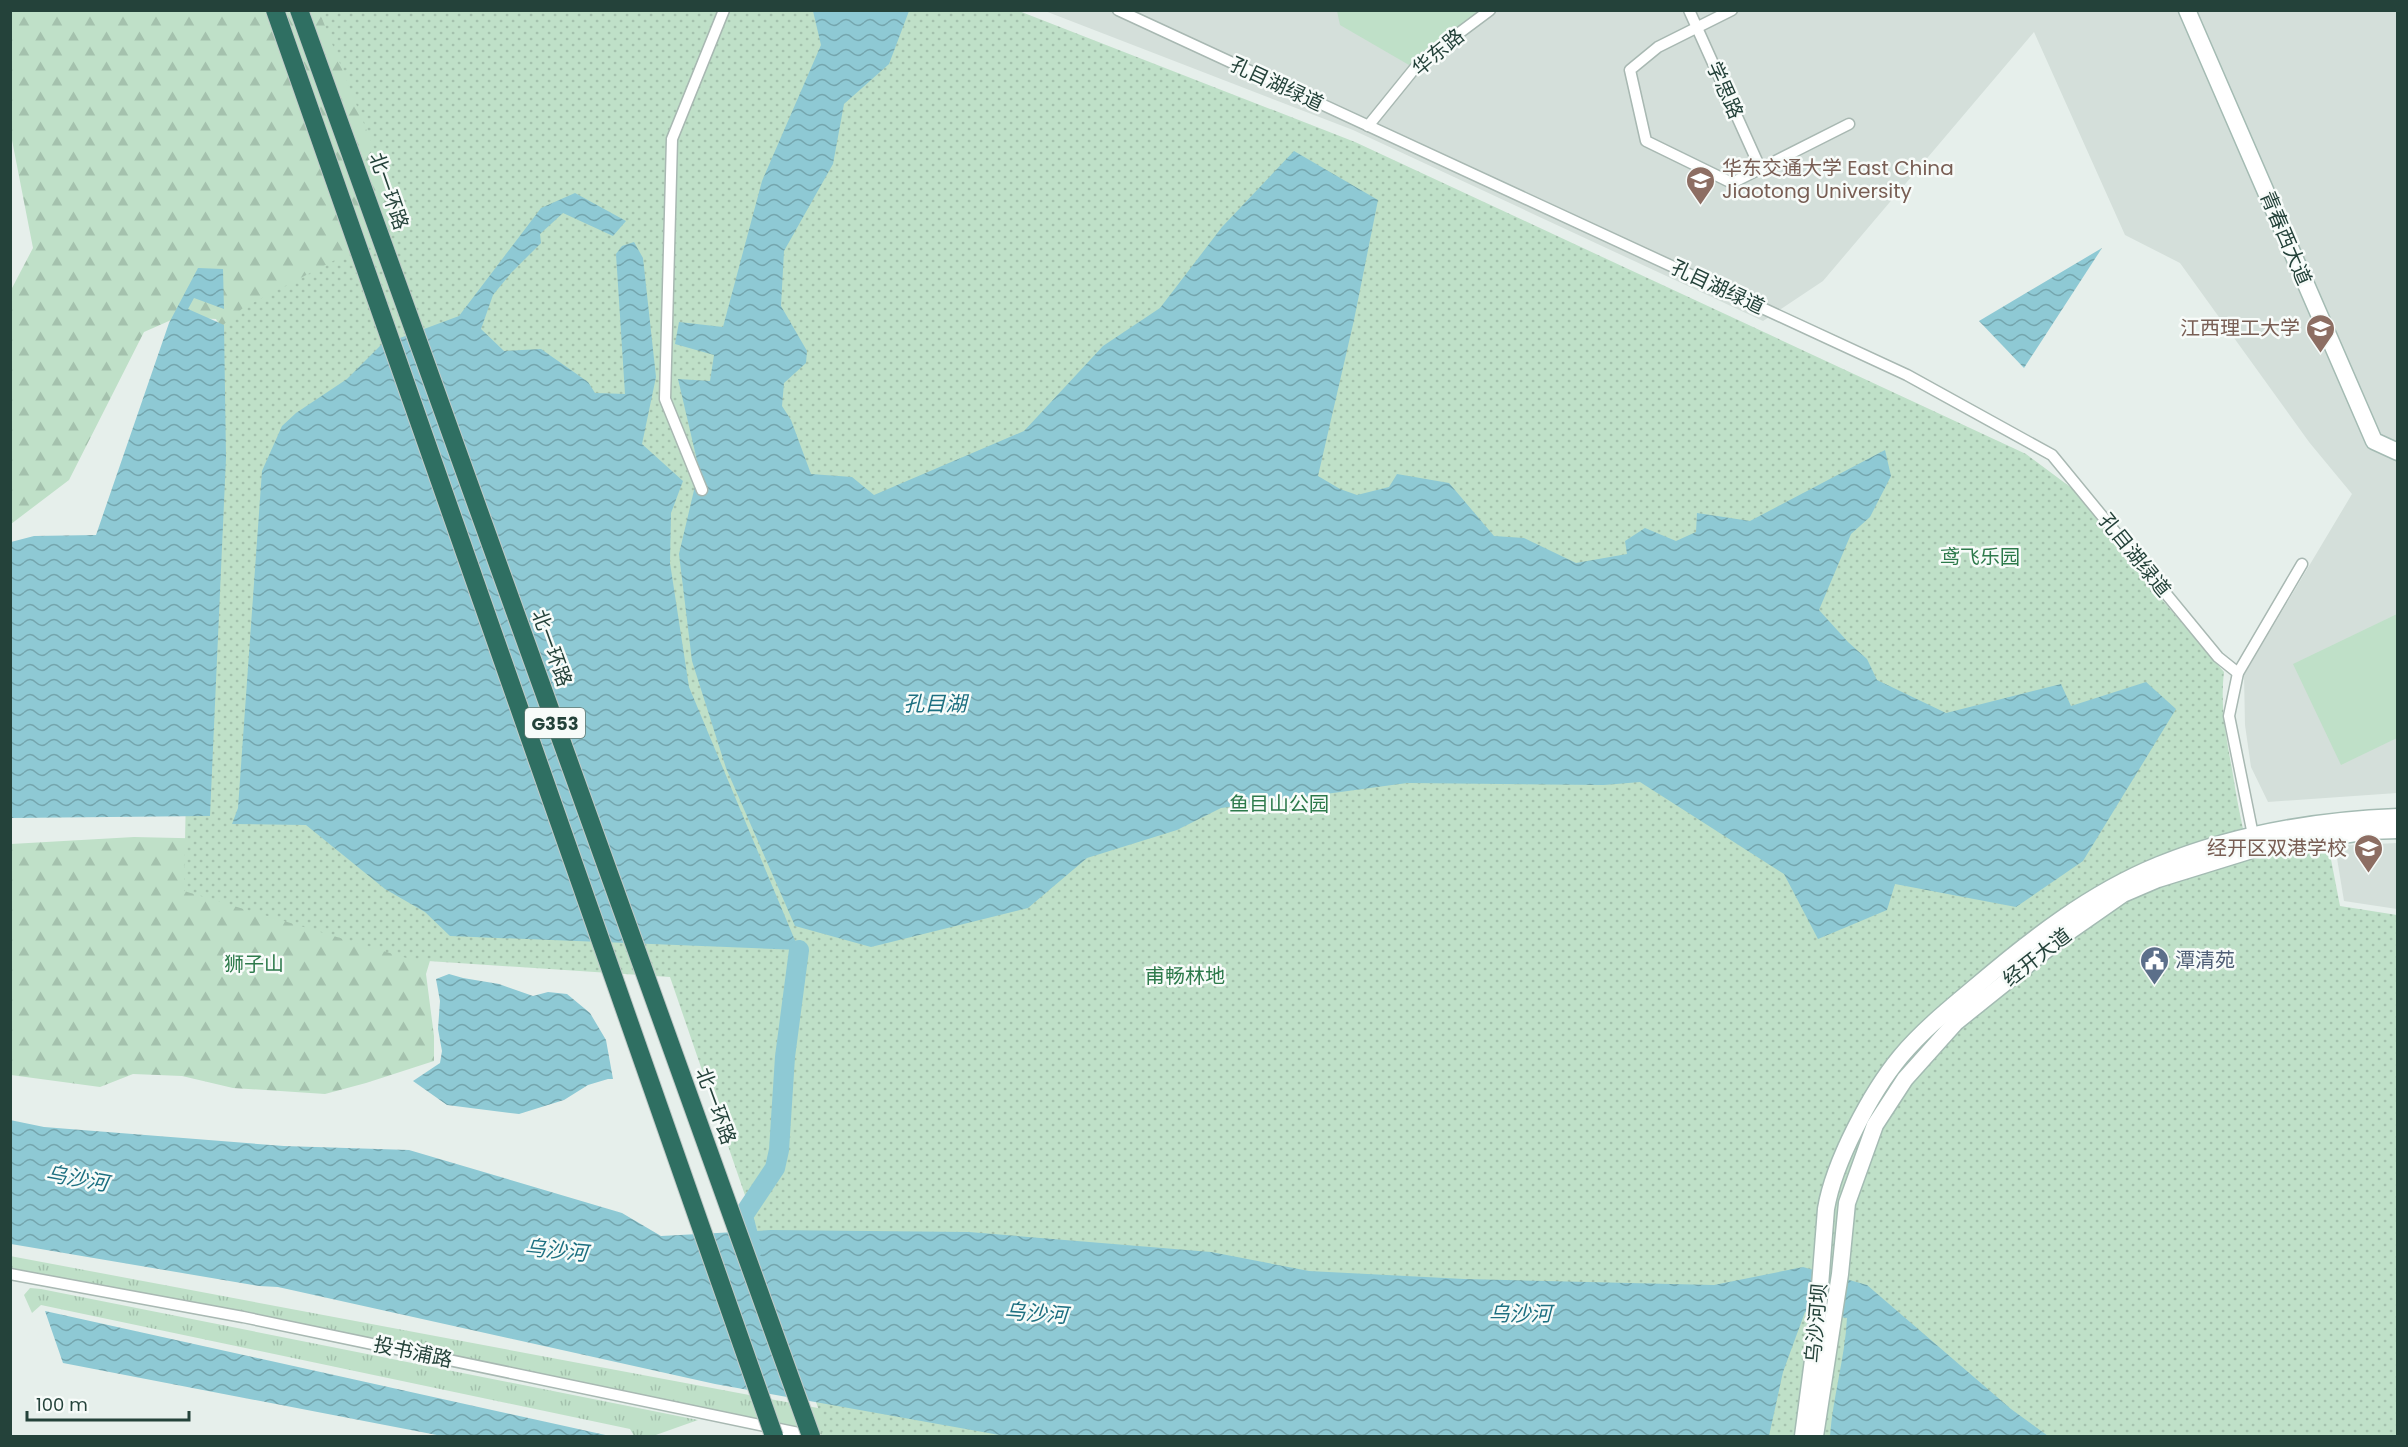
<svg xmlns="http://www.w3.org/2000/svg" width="2408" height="1447" font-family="Poppins,'Noto Sans SC',sans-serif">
<defs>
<pattern id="grass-tufts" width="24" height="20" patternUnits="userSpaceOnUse" patternTransform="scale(1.5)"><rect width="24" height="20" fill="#bfe0c8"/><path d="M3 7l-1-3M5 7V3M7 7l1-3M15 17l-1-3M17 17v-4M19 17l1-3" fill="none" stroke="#a4c1ad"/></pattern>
<pattern id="forest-firs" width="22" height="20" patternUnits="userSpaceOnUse" patternTransform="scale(1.5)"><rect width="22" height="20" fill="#bfe0c8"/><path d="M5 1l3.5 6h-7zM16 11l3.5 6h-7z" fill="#a4c1ad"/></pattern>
<pattern id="park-dots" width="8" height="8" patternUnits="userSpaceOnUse" patternTransform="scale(1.5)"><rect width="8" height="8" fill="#bfe0c8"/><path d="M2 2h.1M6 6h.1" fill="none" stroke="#a4c1ad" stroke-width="1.8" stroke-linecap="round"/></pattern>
<pattern id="water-waves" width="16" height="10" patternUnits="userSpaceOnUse" patternTransform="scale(1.5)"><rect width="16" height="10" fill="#8ec9d4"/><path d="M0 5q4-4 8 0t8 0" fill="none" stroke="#74a5ad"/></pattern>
</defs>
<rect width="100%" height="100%" fill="#e6efeb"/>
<g fill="#d4dfda">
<path d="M1045,11h1352v782l-129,9 -17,-35 -6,-42 -1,-50 108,-181 -43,-52 -129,-179 -55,-28 -91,-203 -211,249 -60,40 -410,-191z"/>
<path d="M2397,843v66l-53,-8 -9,-55z"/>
</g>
<g fill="url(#grass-tufts)">
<path d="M10,1256l957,180h-139l-817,-165z"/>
<path d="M30,1288l11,1 657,131 -45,16h-19l-4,-7 -589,-124 -9,8 -8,-18z"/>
</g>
<g fill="url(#forest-firs)">
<path d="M11,11h673l-447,344 -21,-36 -38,-2 -34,15 -75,148 -58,44v-234l22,-42 -22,-113z"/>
<path d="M134,837l131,3 173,94 -12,40 8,62v25l-68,22 -41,11 -92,-6 -51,-12 -49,-2 -33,13 -89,-12v-231z"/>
</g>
<path fill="url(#park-dots)" d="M319,11h700l336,131 671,312 47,35 79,99 72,84c-4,34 2,64 8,97 5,31 10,60 19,90l77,-15 12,62 57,9v521h-1557l-13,-2 -157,-457 -257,-17 -229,-69 11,-542 48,-41 161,-84z"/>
<g fill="#bfe0c8">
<path d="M1337,11h142l-70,54 -69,-40z"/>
<path d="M2397,614v124l-56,27 -48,-101z"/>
</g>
<g fill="url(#water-waves)">
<path d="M813,11h96l-20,53 -45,40 -11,60 -49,87 -3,55 26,45 -1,12 -22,20 -2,23 9,14 20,54 41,3 22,18 150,-64 79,-85 57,-38 62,-81 72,-76 84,49 -24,120 -36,156 22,13 17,6 32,-8 8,-13 52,9 45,53 30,2 52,25 51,-9 -2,-13 20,-13 31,13 20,-9 1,-19 53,8 135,-71 6,26 -21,41 -19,17 -32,76 29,32 19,17 10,21 69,33 115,-29 10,22 75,-24 30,27 -93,152 -67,46 -121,-23 -8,26 -69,29 -34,-65 -144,-92 -36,3 -197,-2 -186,25 -44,22 -90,28 -59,50 -157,39 -76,-21 -69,-158 -34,-107 -13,-107 20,-85 -21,-90 32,2 4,-26 -39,-11 4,-22 44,5 39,-146 59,-136z"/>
<path d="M575,193l51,28 -13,15 -50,-23 -23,21 1,9 -30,30 -18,22 -12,34 23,22 37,-2 47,33 7,11 30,1 -9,-140 6,-8 12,-4 9,16 13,119 -14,67 41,37 -12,32 -1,50 19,124 110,263 -349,-14 -25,-24 -40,-23 -79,-64 -74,-1 6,-16 24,-337 20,-45 14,-13 51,-34 34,-34 78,-29 82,-108z"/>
<path d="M2102,248l-78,120 -45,-47z"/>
<path d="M198,268l25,1 1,40 -30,-11 -6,11 36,16 2,133 -16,358 -199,2v-276l23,-6 62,-1 73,-212z"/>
<path d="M449,974l14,4 36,6 34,12 15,-4 19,2 23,19 16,27 7,39h-5l-20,6 -24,15 -45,14 -72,-9 -34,-24 27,-18 2,-12 -4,-22 2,-28 -4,-22z"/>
<path d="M10,1120l34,7 240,19 125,4 213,63 39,23 110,-6 198,2 242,20 98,19 155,8 250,6 89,-18 64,18 144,124 37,27h-218c3,-40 15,-78 17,-118l-42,-6 -22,60 -14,64h-764l-290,-52 -437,-97 -19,-1 -248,-42z"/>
<path d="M45,1311l565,125h-168l-379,-73z"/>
</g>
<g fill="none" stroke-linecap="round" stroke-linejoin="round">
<path stroke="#8ec9d4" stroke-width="20" d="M752,1250l-9,-34 32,-48 4,-18 6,-93 14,-107"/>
<defs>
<g id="street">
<path d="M1118,10l789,365 145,80 166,202 20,16"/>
<path d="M1689,10l72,160"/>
<path d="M1732,10l-74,37 -28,23 16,71 86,42 117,-59"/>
<path d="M1368,126l51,-63 71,-53"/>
<path d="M702,490l-37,-91 7,-260 52,-129"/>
<path d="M2253,835l-24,-119 9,-43 64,-109"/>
<path d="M10,1274l233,43 570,119"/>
</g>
<g id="secondary">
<path d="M2187,10l187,431 24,11"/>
<path d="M1803,1436l13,-99 10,-128c8,-47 45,-117 75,-153 22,-26 48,-47 73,-68 56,-48 116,-95 185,-123 74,-30 158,-45 239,-48"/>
<path d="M1815,1436l25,-162 7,-71 28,-78 30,-46 51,-57 111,-89 56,-39 35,-15 97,-30 113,-18 30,-1"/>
</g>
</defs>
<use href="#street" stroke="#a8b8b2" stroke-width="13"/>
<use href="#secondary" stroke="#a4bbb3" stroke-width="19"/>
<use href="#street" stroke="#fff" stroke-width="10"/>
<use href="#secondary" stroke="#fff" stroke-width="16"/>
<defs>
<g id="highway-bridge">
<path d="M275,10l499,1426"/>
<path d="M299,10l512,1426"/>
</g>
</defs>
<use href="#highway-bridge" stroke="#c2cac8" stroke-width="20" stroke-linecap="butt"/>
<use href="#highway-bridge" stroke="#2f6f62" stroke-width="18"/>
</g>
<defs>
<symbol id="university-pin" viewBox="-11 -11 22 30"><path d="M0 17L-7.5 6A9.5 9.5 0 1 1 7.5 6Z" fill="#8d6e63" stroke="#f7fbf9"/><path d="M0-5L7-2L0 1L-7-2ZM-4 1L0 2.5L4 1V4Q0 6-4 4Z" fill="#fff"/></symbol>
<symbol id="school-pin" viewBox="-11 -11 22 30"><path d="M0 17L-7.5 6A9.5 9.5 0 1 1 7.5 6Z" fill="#8d6e63" stroke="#f7fbf9"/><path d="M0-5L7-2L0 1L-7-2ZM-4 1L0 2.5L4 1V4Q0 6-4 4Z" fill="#fff"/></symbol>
<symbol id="civic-pin" viewBox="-11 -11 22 30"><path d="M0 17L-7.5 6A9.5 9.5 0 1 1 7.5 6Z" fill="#5c6f8a" stroke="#f7fbf9"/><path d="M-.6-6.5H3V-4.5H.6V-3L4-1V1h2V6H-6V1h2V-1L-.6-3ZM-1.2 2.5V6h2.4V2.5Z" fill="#fff"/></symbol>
</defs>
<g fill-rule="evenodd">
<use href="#university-pin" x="1684" y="164" width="33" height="45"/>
<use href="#university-pin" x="2304" y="312" width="33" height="45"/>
<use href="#school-pin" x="2352" y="832" width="33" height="45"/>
<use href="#civic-pin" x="2138" y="944" width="33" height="45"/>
</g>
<g text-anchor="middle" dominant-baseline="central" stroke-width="5" stroke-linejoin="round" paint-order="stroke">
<rect fill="#f7fbf9" stroke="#637a73" stroke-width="1.5" x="525" y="708" width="60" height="30" rx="4.5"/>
<g font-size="18" font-weight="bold" fill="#24423a">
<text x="555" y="723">G353</text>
</g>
<g font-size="20" fill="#24423a" stroke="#f7fbf9">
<text transform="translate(1438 52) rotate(-40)">华东路</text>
<text transform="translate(1277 84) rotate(25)">孔目湖绿道</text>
<text transform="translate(1725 90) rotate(66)">学思路</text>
<text transform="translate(389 191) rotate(71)">北一环路</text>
<text transform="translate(2286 238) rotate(67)">青春西大道</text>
<text transform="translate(1718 287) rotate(25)">孔目湖绿道</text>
<text transform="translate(2135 555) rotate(51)">孔目湖绿道</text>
<text transform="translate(552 648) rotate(70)">北一环路</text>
<text transform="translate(2037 957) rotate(-38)">经开大道</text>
<text transform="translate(716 1106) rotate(70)">北一环路</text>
<text transform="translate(1816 1323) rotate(-85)">乌沙河坝</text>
<text transform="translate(413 1352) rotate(12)">投书浦路</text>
</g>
<g font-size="20" fill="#785e54" stroke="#f7fbf9" text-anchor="end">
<text x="1722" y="168" text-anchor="start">华东交通大学 East China<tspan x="1722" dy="23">Jiaotong University</tspan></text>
<text x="2300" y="328">江西理工大学</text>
<text x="2347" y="848">经开区双港学校</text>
</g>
<g font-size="20" fill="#2d7a4b" stroke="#f7fbf9">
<text x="1980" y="557">鸢飞乐园</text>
<text x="1279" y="804">鱼目山公园</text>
<text x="254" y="964">狮子山</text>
<text x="1185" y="976">甫畅林地</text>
</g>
<g font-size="20" fill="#4e5e75" stroke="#f7fbf9" text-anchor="start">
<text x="2175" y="960">潭清苑</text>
</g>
<g font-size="21" font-style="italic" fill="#1c6f80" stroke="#f7fbf9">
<text x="935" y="703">孔目湖</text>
<text transform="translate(77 1178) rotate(10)">乌沙河</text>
<text transform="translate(556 1250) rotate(6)">乌沙河</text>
<text transform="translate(1036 1313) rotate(4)">乌沙河</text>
<text x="1520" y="1313">乌沙河</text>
</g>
</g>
<rect width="2408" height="1447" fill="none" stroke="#24423a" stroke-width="24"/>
<path d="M27 1411v9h162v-9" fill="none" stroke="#24423a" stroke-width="3"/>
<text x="36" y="1411" font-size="18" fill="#24423a" stroke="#f7fbf9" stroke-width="4.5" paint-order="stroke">100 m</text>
</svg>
